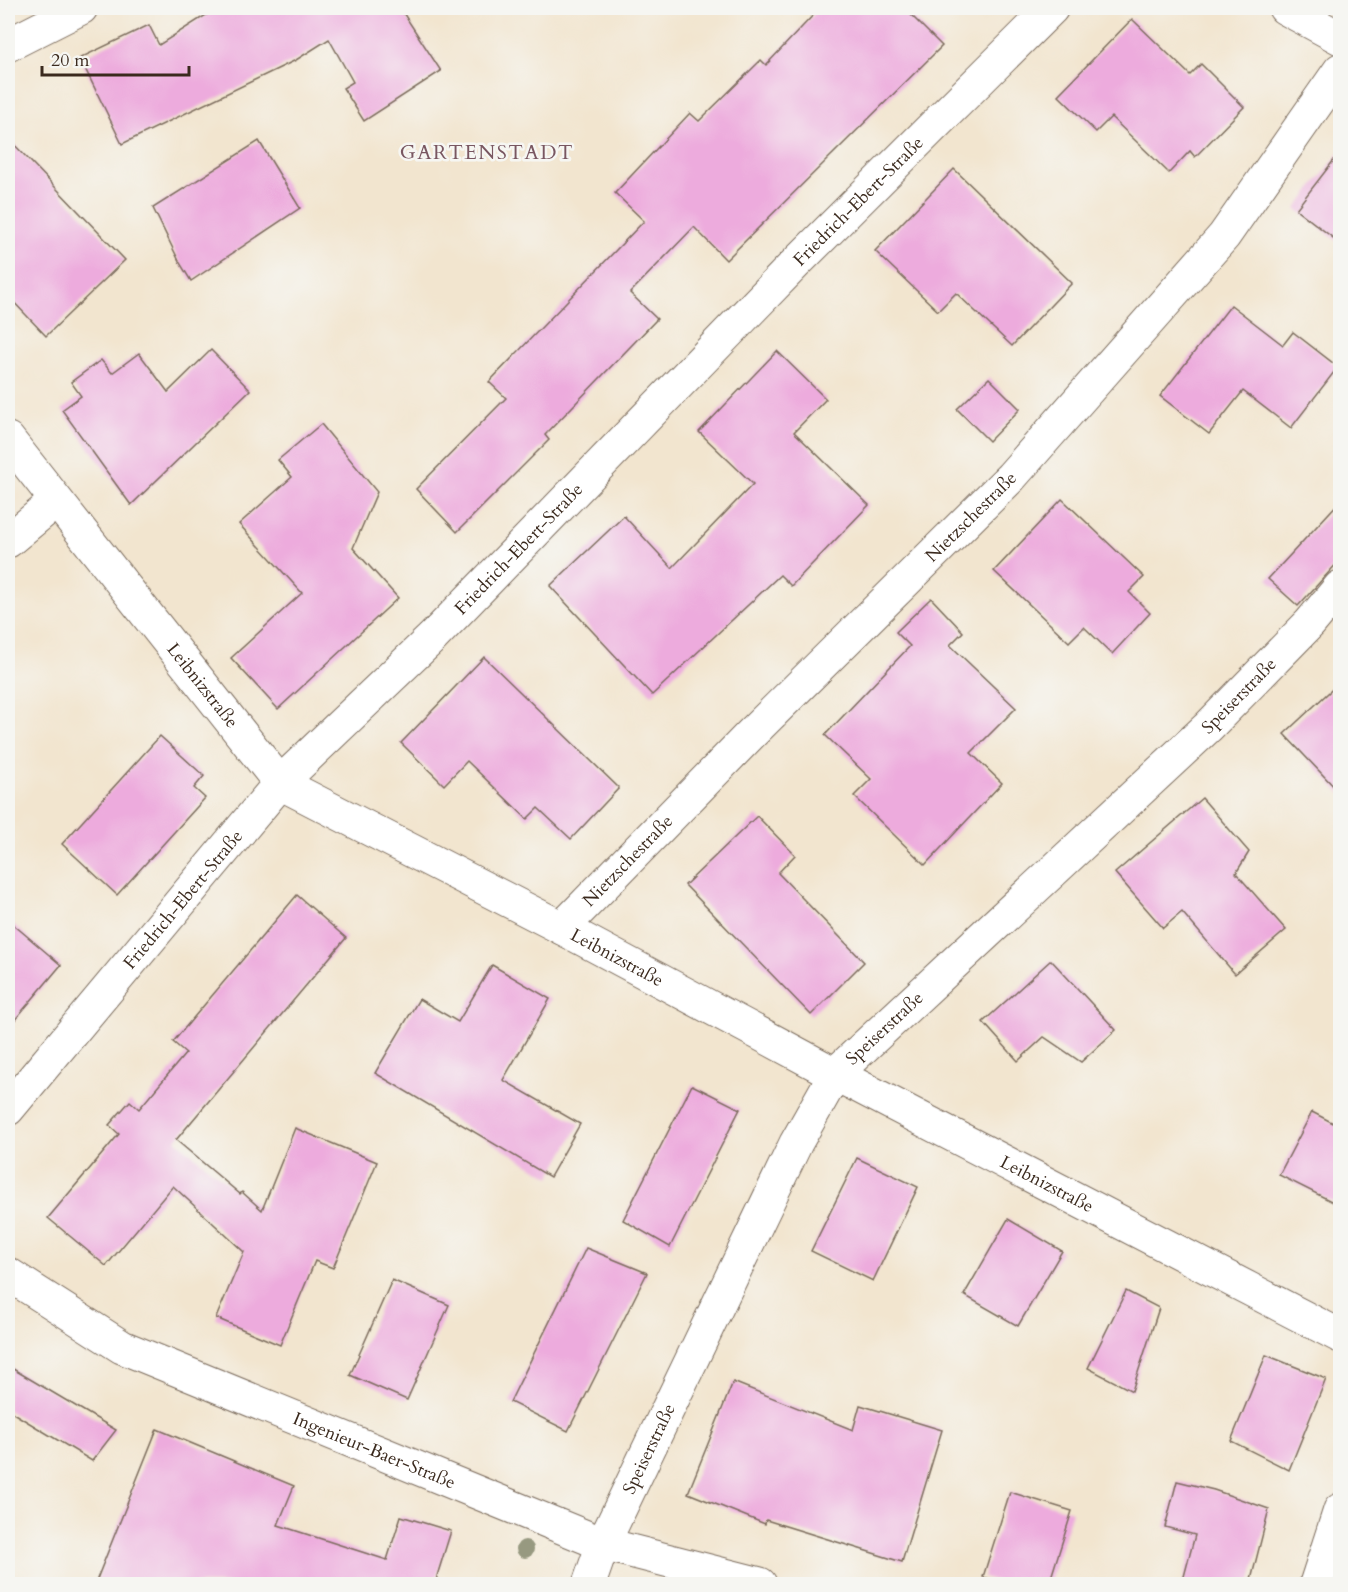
<svg xmlns="http://www.w3.org/2000/svg" width="1348" height="1592" font-family="Cardo,serif">
<rect width="100%" height="100%" fill="#f6f6f2"/>
<filter id="ink" filterUnits="userSpaceOnUse"><feTurbulence type="fractalNoise" baseFrequency=".0167" numOctaves="2"/><feDisplacementMap in="SourceGraphic" scale="12" xChannelSelector="R" yChannelSelector="G"/><feConvolveMatrix kernelMatrix="1 2 1 2 8 2 1 2 1" color-interpolation-filters="sRGB"/></filter>
<filter id="wash" filterUnits="userSpaceOnUse"><feTurbulence type="fractalNoise" baseFrequency=".008" numOctaves="4" result="noise"/><feDisplacementMap in="SourceGraphic" scale="24" xChannelSelector="R" yChannelSelector="G"/><feGaussianBlur stdDeviation="1.35" result="paint"/><feColorMatrix in="noise" values="0 0 0 0 0 0 0 0 0 0 0 0 0 0 0 0 0 1.4 0 .05"/><feComposite in="paint" operator="in"/></filter>
<g filter="url(#wash)">
<rect width="100%" height="100%" fill="#f2e5cf"/>
<g id="blocks">
<g fill="#edabdd">
<path d="M217,8h183l41,63 -77,50 -21,-33 10,-6 -24,-43 -33,21 -174,84 -42,-86 69,-33 10,20z"/>
<path d="M820,8h84l38,38 -216,214 -32,-33 -64,66 27,26 -112,116 4,5 -92,92 -41,-43 90,-91 -17,-16 155,-161 -29,-28 75,-80 9,8 62,-61 5,5z"/>
<path d="M1132,19l58,56 11,-11 43,43 -49,50 -5,-6 -21,22 -58,-56 -15,15 -38,-37z"/>
<path d="M8,138l117,122 -79,76 -38,-40z"/>
<path d="M259,141l41,67 -109,73 -11,-18 -27,-55z"/>
<path d="M1341,151v93l-45,-35z"/>
<path d="M954,169l118,114 -60,63 -56,-53 -18,18 -63,-60z"/>
<path d="M1231,305l52,40 10,-13 45,35 -47,61 -48,-37 -34,43 -49,-38z"/>
<path d="M211,350l39,40 -119,115 -69,-95 19,-14 -10,-14 30,-22 11,13 27,-20 29,39z"/>
<path d="M777,351l49,48 -32,33 75,73 -78,81 -11,-11 -128,120 -102,-109 74,-70 48,52 81,-84 -54,-52z"/>
<path d="M989,378l31,31 -31,32 -32,-32z"/>
<path d="M321,424l56,68 -24,56 45,50 -120,111 -47,-51 71,-65 -63,-69 53,-47 -14,-17z"/>
<path d="M1062,499l82,78 -15,15 21,21 -38,41 -28,-27 -15,15 -75,-71z"/>
<path d="M1341,500v59l-43,47 -30,-27z"/>
<path d="M931,598l32,34 -13,13 66,63 -45,45 31,30 -77,82 -71,-69 17,-17 -46,-44 85,-89 -14,-14z"/>
<path d="M484,657l135,131 -48,51 -33,-31 -11,11 -60,-58 -23,24 -43,-42z"/>
<path d="M1341,681v113l-57,-60z"/>
<path d="M160,736l44,40 -10,12 11,10 -88,97 -55,-51z"/>
<path d="M1202,798l47,54 -13,21 50,57 -51,44 -53,-62 -19,16 -48,-55z"/>
<path d="M757,816l38,39 -17,18 86,89 -53,53 -126,-130z"/>
<path d="M297,895l49,43 -170,202 64,54 2,-2 20,18 33,-82 82,34 -44,106 -18,-7 -35,84 -64,-27 28,-66 -71,-66 -67,80 -58,-48 71,-84 -10,-9 21,-24 9,8 47,-56 -13,-11z"/>
<path d="M8,920l53,45 -53,63z"/>
<path d="M1051,960l65,70 -35,32 -37,-25 -26,24 -35,-39z"/>
<path d="M492,965l58,34 -47,81 77,44 -30,53 -175,-104 44,-74 39,23z"/>
<path d="M692,1085l48,24 -70,138 -47,-27z"/>
<path d="M1312,1112l29,15v79l-62,-31z"/>
<path d="M857,1158l61,29 -45,94 -62,-30z"/>
<path d="M1008,1219l54,32 -44,75 -54,-31z"/>
<path d="M586,1248l61,25 -79,158 -58,-29z"/>
<path d="M392,1280l57,25 -42,95 -57,-25z"/>
<path d="M1126,1291l33,17 -27,83 -44,-23z"/>
<path d="M1266,1355l60,24 -37,91 -58,-29z"/>
<path d="M8,1366l108,64 -24,31 -84,-51z"/>
<path d="M733,1382l120,48 7,-25 82,25 -40,132 -136,-42 -1,4 -77,-31z"/>
<path d="M157,1429l137,57 -16,39 109,35 14,-44 50,15 -14,45 -1,8h-341z"/>
<path d="M1177,1481l37,9 55,19 -19,75h-68l13,-49 -30,-8z"/>
<path d="M1010,1492l62,19 -23,73h-42l-24,-7z"/>
</g>
</g>
</g>
<g filter="url(#ink)">
<use href="#blocks" fill-opacity="0" stroke="#7b6b5c" stroke-width="1.5"/>
<g fill="none" stroke-linecap="round" stroke-linejoin="round">
<defs>
<g id="minor">
<path d="M1285,8l55,30"/>
<path d="M8,45l73,-37"/>
<path id="s1" d="M8,439l272,344 282,145 273,146 505,262"/>
<path d="M8,541l48,-40"/>
<path id="s2" d="M562,928l189,-194 260,-257 213,-241 116,-166"/>
<path id="s3" d="M8,1109l272,-326 152,-145 363,-374 257,-256"/>
<path id="s4" d="M8,1274l114,73 481,197 157,40"/>
<path id="s5" d="M589,1584l14,-40 193,-401 39,-69 373,-347 102,-104 30,-36"/>
<path d="M1316,1584l24,-74"/>
</g>
</defs>
<use href="#minor" stroke="#7b6b5c" stroke-width="35"/>
<use href="#minor" stroke="#fff" stroke-width="33"/>
</g>
<circle fill="#979980" cx="525" cy="1549" r="9"/>
</g>
<g text-anchor="middle" dominant-baseline="central" stroke-width="5" stroke-linejoin="round" paint-order="stroke">
<g font-size="18" fill="#3b2a1e" stroke="#f6f6f2">
<text stroke="none"><textPath href="#s3" startOffset="1245">Friedrich-Ebert-Straße</textPath></text>
<text stroke="none"><textPath href="#s2" startOffset="580">Nietzschestraße</textPath></text>
<text stroke="none"><textPath href="#s3" startOffset="759">Friedrich-Ebert-Straße</textPath></text>
<text stroke="none"><textPath href="#s1" startOffset="314">Leibnizstraße</textPath></text>
<text stroke="none"><textPath href="#s5" startOffset="1120">Speiserstraße</textPath></text>
<text stroke="none"><textPath href="#s2" startOffset="94">Nietzschestraße</textPath></text>
<text stroke="none"><textPath href="#s3" startOffset="273">Friedrich-Ebert-Straße</textPath></text>
<text stroke="none"><textPath href="#s1" startOffset="818">Leibnizstraße</textPath></text>
<text stroke="none"><textPath href="#s5" startOffset="634">Speiserstraße</textPath></text>
<text stroke="none"><textPath href="#s1" startOffset="1304">Leibnizstraße</textPath></text>
<text stroke="none"><textPath href="#s5" startOffset="148">Speiserstraße</textPath></text>
<text stroke="none"><textPath href="#s4" startOffset="408">Ingenieur-Baer-Straße</textPath></text>
</g>
<g font-size="20" letter-spacing="1.5" fill="#795761" stroke="#f6f6f2">
<text x="487" y="152">GARTENSTADT</text>
</g>
</g>
<rect width="1348" height="1592" fill="none" stroke="#f6f6f2" stroke-width="30"/>
<path d="M42 66v9h147v-9" fill="none" stroke="#3b2a1e" stroke-width="3"/>
<text x="51" y="66" font-size="18" fill="#3b2a1e" stroke="#f6f6f2" stroke-width="4.5" paint-order="stroke">20 m</text>
</svg>
